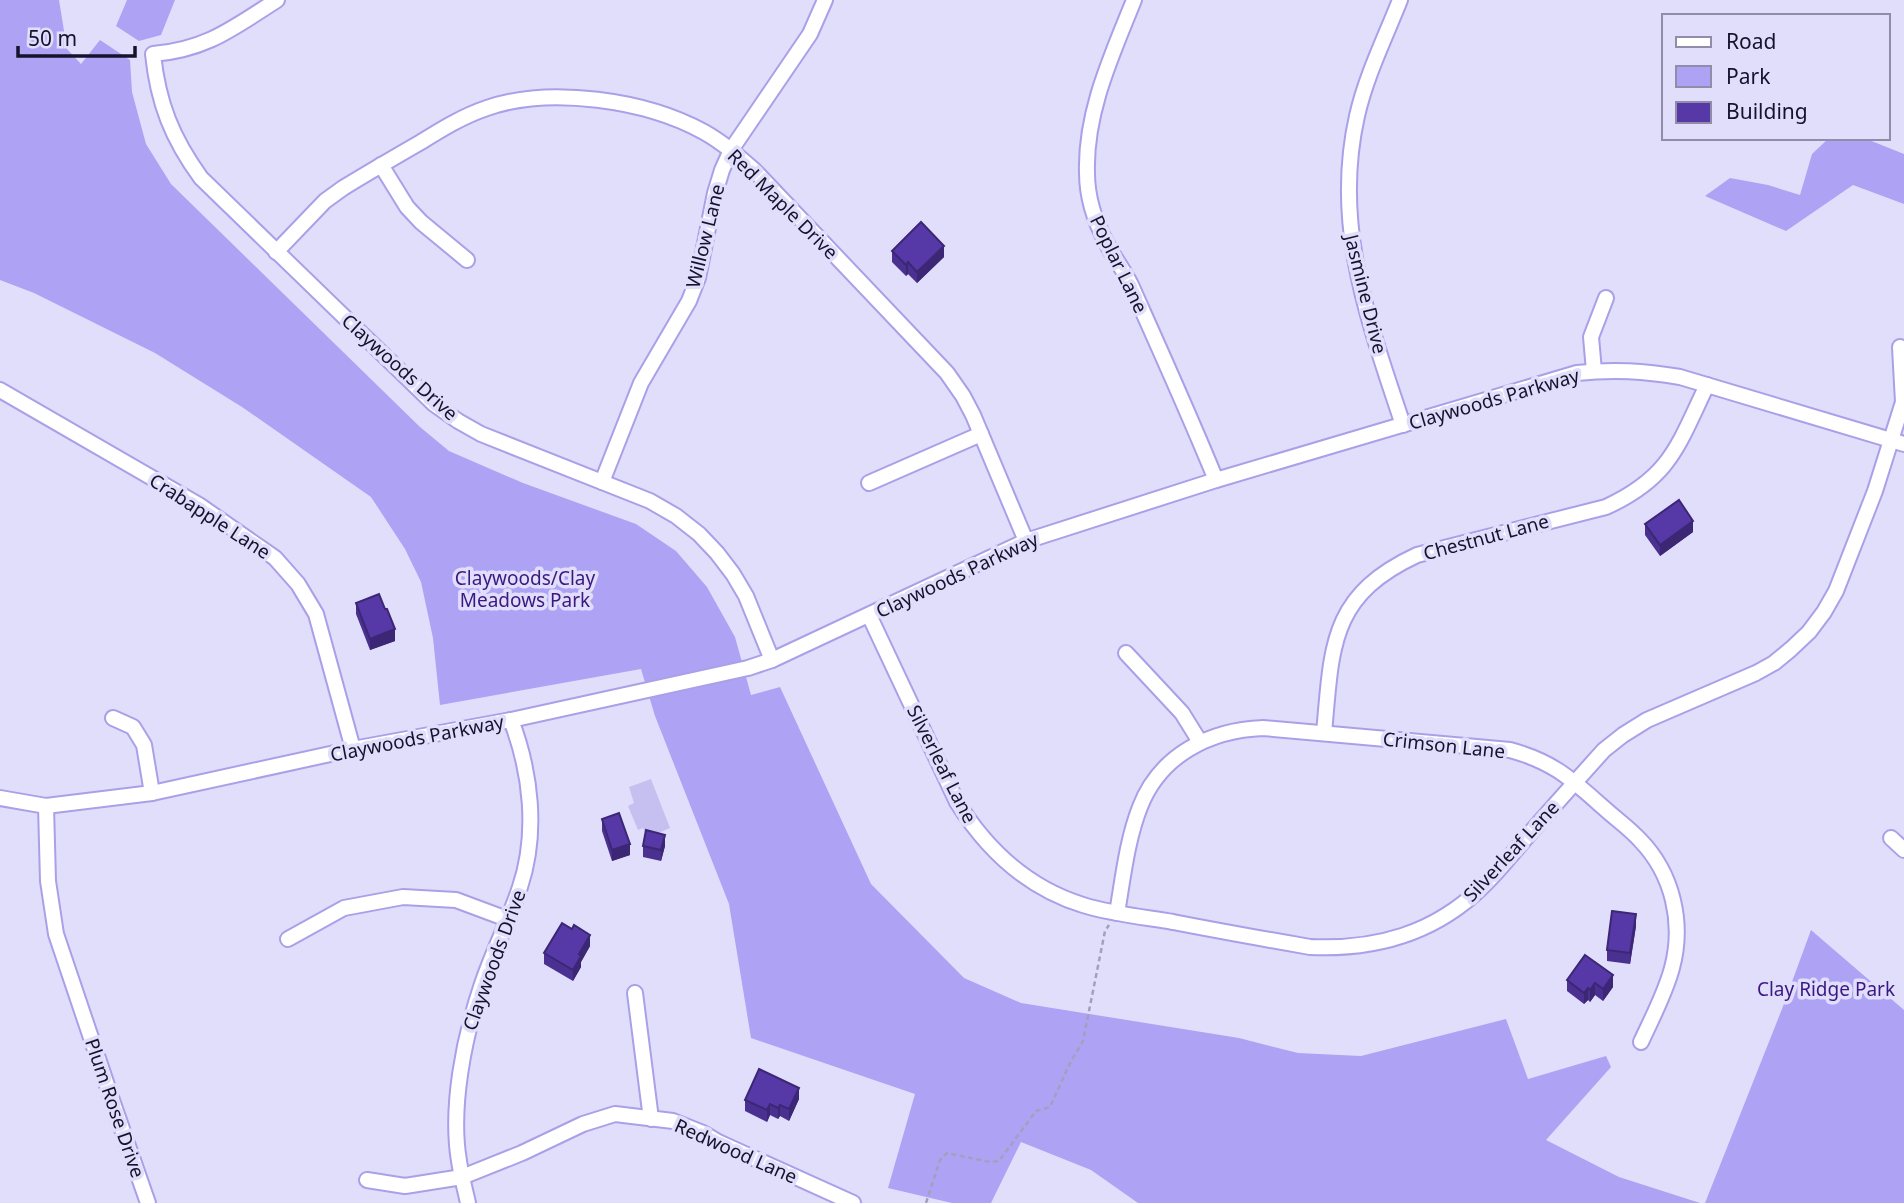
<svg xmlns="http://www.w3.org/2000/svg" width="1904" height="1203" font-family="'Noto Sans',sans-serif">
<rect width="100%" height="100%" fill="#e1defc"/>
<g fill="#aea2f4">
<path d="M0,0h59l8,49 14,15 19,-24 30,20 2,32 14,52 25,40 249,243 29,24 74,32 113,41 40,27 31,36 28,50 16,58 29,-8 91,197 93,94 57,25 218,35 59,15 63,3 145,-37 22,60 78,-23 5,11 -65,73 73,37 81,26h-562l-47,-33 -70,-28 -30,61h-39l-64,-15 27,-94 -164,-56 -22,-134 -74,-188 -14,-47 -201,36 -7,-67 -12,-56 -16,-33 -34,-52 -129,-90 -87,-54 -121,-60 -34,-13z"/>
<path d="M127,0h48l-14,35 -22,6 -23,-15z"/>
<path d="M1829,138h35l40,16v50l-51,-19 -67,46 -81,-35 25,-18 38,7 32,10 12,-41z"/>
<path d="M1811,930l93,80v193h-199l77,-194z"/>
</g>
<path fill="#c5c0f0" d="M651,779l19,49 -23,10 -4,-10 -5,2 -10,-24 6,-3 -5,-16z"/>
<g fill="none" stroke-linecap="round" stroke-linejoin="round">
<defs>
<g id="minor">
<path d="M277,0c-44,28 -71,50 -124,54 5,49 19,84 48,124l233,226 24,17 23,13 169,67 26,15 23,18 18,19 16,21 13,22 26,64"/>
<path d="M1134,0c-22,55 -49,112 -47,173 0,25 8,49 20,71 7,14 17,26 24,41 29,65 58,129 85,195"/>
<path d="M1400,0c-15,38 -34,76 -43,116 -25,110 12,206 46,309"/>
<path d="M381,165l26,42 14,15 46,38"/>
<path d="M276,252l49,-51 18,-13c26,-16 52,-31 78,-46 21,-13 42,-26 66,-34 63,-22 159,-8 217,24 18,10 34,24 50,38l193,203 16,23 10,19 53,126"/>
<path d="M1594,371l-3,-34 15,-39"/>
<path d="M0,390l199,115 76,53 23,26 18,30 37,135"/>
<path d="M602,482l39,-99 48,-82 9,-23 17,-85 7,-23 9,-20 79,-116 15,-34"/>
<path d="M869,483l112,-49"/>
<path d="M869,615l88,187c30,48 71,86 126,103 29,9 60,12 90,17 46,9 91,17 137,25 66,3 124,-13 172,-60 16,-15 29,-32 43,-48 26,-30 52,-59 79,-89l19,-15 24,-15 109,-47 18,-10 17,-14 18,-17 15,-20 12,-21 39,-100 28,-89 -3,-55"/>
<path d="M1126,653l56,60 18,29"/>
<path d="M113,718l20,9 11,18 8,48"/>
<path d="M1324,733c8,-86 5,-137 93,-178l189,-48c65,-30 72,-62 101,-122"/>
<path d="M0,798l46,8 106,-13 201,-44 158,-29 237,-52 24,-8 254,-119 190,-61 361,-107c37,-4 67,-2 103,4l224,67"/>
<path d="M46,806l2,75 8,53 58,172 34,97"/>
<path d="M1891,838l13,12"/>
<path d="M1117,913c6,-35 10,-73 23,-106 20,-52 70,-77 123,-79l247,22c44,12 61,29 94,58 12,11 25,20 36,32 33,34 44,83 32,128 -7,26 -20,50 -31,74"/>
<path d="M288,939l56,-31 59,-11 53,3 51,19"/>
<path d="M635,993l16,126"/>
<path d="M367,1180l38,6 57,-9 60,-24 61,-29 32,-10 58,7 30,12 15,9 135,61"/>
<path d="M468,1203c-3,-14 -7,-28 -9,-42 -9,-54 5,-123 22,-174 11,-34 28,-66 39,-100 18,-54 11,-115 -9,-167"/>
</g>
</defs>
<use href="#minor" stroke="#aaa0e8" stroke-width="18"/>
<path stroke="#a3a0bd" stroke-width="2.5" stroke-dasharray="5 3.5" stroke-linecap="butt" d="M926,1203l14,-43 7,-7 43,9 9,-1 37,-50 14,-4 20,-44 13,-22 22,-110 4,-6"/>
<use href="#minor" stroke="#fff" stroke-width="14"/>
</g>
<g fill="#4a3090">
<path d="M892,251l52,6 -27,26 -9,-9 -2,2 -14,-14z"/>
<path d="M1645,524l48,8 -33,24 -15,-21z"/>
<path d="M356,603l39,38 -25,9 -14,-36z"/>
<path d="M602,819l28,36 -18,6 -10,-30z"/>
<path d="M643,846h22l-4,15 -18,-4z"/>
<path d="M1636,926l-6,38 -23,-3v-11z"/>
<path d="M590,946l-9,16v5l-8,14 -29,-17v-11z"/>
<path d="M1585,955l28,32 -10,14 -8,-6 -5,7 -2,-2 -4,4 -17,-13v-11z"/>
<path d="M799,1099l-10,22 -9,-5 -2,3 -8,-4 -3,7 -22,-11v-11z"/>
</g>
<g fill="#3c2775">
<path d="M944,246v11l-27,26v-11z"/>
<path d="M908,262v12l-2,2v-11z"/>
<path d="M1693,521v11l-33,24v-11z"/>
<path d="M395,629v12l-25,9v-11z"/>
<path d="M665,835v11l-4,15v-11z"/>
<path d="M630,844v11l-18,6v-11z"/>
<path d="M1636,914v12l-6,38v-11z"/>
<path d="M590,935v11l-9,16v5l-8,14v-11l6,-16z"/>
<path d="M1613,975v12l-10,14v-12z"/>
<path d="M1595,983v12l-5,7v-12z"/>
<path d="M1588,988v12l-4,4v-11z"/>
<path d="M799,1088v11l-10,22v-12z"/>
<path d="M770,1104v11l-3,7v-12z"/>
<path d="M780,1105v11l-2,3v-11z"/>
</g>
<g fill="#5638a7" stroke="#3c2775" stroke-width="2">
<path d="M921,222l23,24 -27,26 -9,-10 -2,3 -14,-14z"/>
<path d="M1679,500l14,21 -33,24 -15,-21z"/>
<path d="M379,594l6,15h2l8,20 -25,10 -14,-36z"/>
<path d="M619,813l11,31 -18,6 -10,-31z"/>
<path d="M646,830l19,5 -4,15 -18,-4z"/>
<path d="M1612,911l24,3 -6,39 -23,-3z"/>
<path d="M562,923l10,6 2,-4 16,10 -11,19 2,2 -8,14 -29,-17z"/>
<path d="M1585,955l28,20 -10,14 -8,-6 -5,7 -2,-2 -4,5 -17,-13z"/>
<path d="M759,1069l40,19 -10,21 -9,-4 -2,3 -8,-4 -3,6 -22,-10z"/>
</g>
<g text-anchor="middle" dominant-baseline="central" stroke-width="7" stroke-linejoin="round" paint-order="stroke">
<g font-size="19" fill="#17122c" stroke="#e1defc">
<text transform="translate(783 204) rotate(45)">Red Maple Drive</text>
<text transform="translate(705 236) rotate(-76)">Willow Lane</text>
<text transform="translate(1119 264) rotate(64)">Poplar Lane</text>
<text transform="translate(1366 294) rotate(76)">Jasmine Drive</text>
<text transform="translate(400 367) rotate(42)">Claywoods Drive</text>
<text transform="translate(1494 399) rotate(-16)">Claywoods Parkway</text>
<text transform="translate(210 516) rotate(33)">Crabapple Lane</text>
<text transform="translate(1486 537) rotate(-15)">Chestnut Lane</text>
<text transform="translate(957 575) rotate(-25)">Claywoods Parkway</text>
<text transform="translate(417 738) rotate(-11)">Claywoods Parkway</text>
<text transform="translate(1444 745) rotate(6)">Crimson Lane</text>
<text transform="translate(942 764) rotate(63)">Silverleaf Lane</text>
<text transform="translate(1511 851) rotate(-47)">Silverleaf Lane</text>
<text transform="translate(494 960) rotate(-70)">Claywoods Drive</text>
<text transform="translate(115 1108) rotate(71)">Plum Rose Drive</text>
<text transform="translate(736 1151) rotate(24)">Redwood Lane</text>
</g>
<g font-size="19" fill="#3b1880" stroke="#e1defc">
<text x="525" y="578">Claywoods/Clay<tspan x="525" dy="22">Meadows Park</tspan></text>
<text x="1826" y="989">Clay Ridge Park</text>
</g>
</g>
<rect x="1662" y="14" width="228" height="126" fill="#e1defc" stroke="#908ca9" stroke-width="2"/>
<rect x="1676" y="37" width="35" height="10" fill="#ffffff" stroke="#908ca9" stroke-width="2"/>
<text x="1726" y="49" font-size="21" fill="#17122c">Road</text>
<rect x="1676" y="66" width="35" height="21" fill="#aea2f4" stroke="#908ca9" stroke-width="2"/>
<text x="1726" y="84" font-size="21" fill="#17122c">Park</text>
<rect x="1676" y="102" width="35" height="21" fill="#5638a7" stroke="#908ca9" stroke-width="2"/>
<text x="1726" y="119" font-size="21" fill="#17122c">Building</text>
<path d="M18 46v10h117v-10" fill="none" stroke="#17122c" stroke-width="3.5"/>
<text x="28" y="46" font-size="21" fill="#17122c" stroke="#e1defc" stroke-width="5" paint-order="stroke">50 m</text>
</svg>
